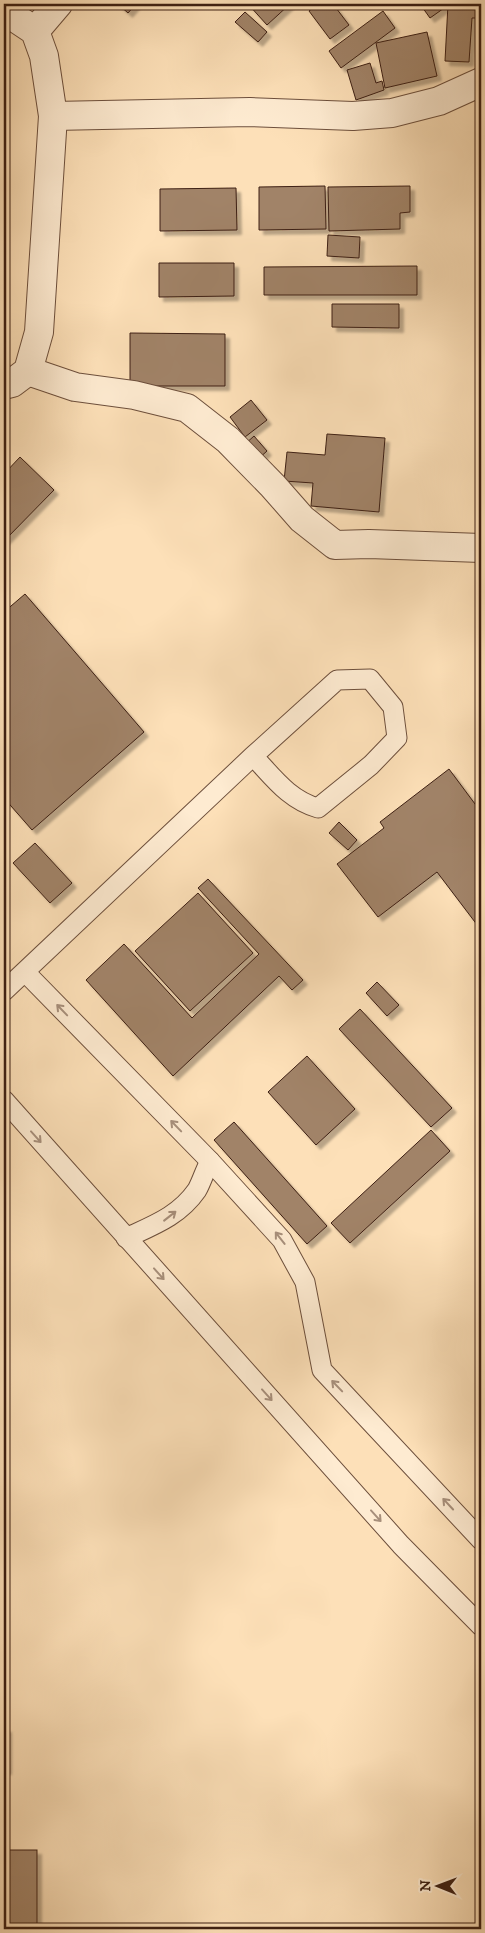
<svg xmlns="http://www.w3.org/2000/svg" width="485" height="1933" font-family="'IM FELL DW Pica',serif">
<defs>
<filter id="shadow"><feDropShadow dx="4.5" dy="4.5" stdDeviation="1" flood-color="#0004"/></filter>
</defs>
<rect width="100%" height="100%" fill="#fde0b8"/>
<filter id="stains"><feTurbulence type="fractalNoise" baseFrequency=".004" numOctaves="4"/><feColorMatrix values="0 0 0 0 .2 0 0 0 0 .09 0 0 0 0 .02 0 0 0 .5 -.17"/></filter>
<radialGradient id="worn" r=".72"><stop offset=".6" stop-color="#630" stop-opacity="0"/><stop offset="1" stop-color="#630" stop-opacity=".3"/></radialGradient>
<g fill="#a18368" stroke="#3d1f12" filter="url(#shadow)">
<path d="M118,4h18l-8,9z"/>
<path d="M248,4h42l-23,21z"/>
<path d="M318,4h15l16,21 -19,14 -21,-28z"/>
<path d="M420,4h26l1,2 -17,12z"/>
<path d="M448,4h33v14h-9l-3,44 -24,-1z"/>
<path d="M383,11l12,17 -54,40 -12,-17z"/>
<path d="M245,12l22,20 -9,10 -23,-20z"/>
<path d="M427,32l10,44 -52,12 -9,-45z"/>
<path d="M370,63l6,20 6,-2 2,9 -28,10 -9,-30z"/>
<path d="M325,186l1,43 -67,1v-43z"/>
<path d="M410,186v26l-10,1v16l-71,2 -1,-44z"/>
<path d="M236,188l1,42 -77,1v-42z"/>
<path d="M328,235l32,2 -1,21 -32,-2z"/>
<path d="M159,263h75v33l-75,1z"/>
<path d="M417,266v29h-153v-28z"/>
<path d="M332,304h67v24l-67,-1z"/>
<path d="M130,333l95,1v52h-95z"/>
<path d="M251,400l16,20 -22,17 -15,-20z"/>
<path d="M327,434l58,4 -6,74 -68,-6 2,-23 -29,-2 3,-29 38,3z"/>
<path d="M254,436l13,15 -10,9 -13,-15z"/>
<path d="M20,457l34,33 -50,51v-67z"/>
<path d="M25,594l119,138 -112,98 -28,-32v-186z"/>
<path d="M449,769l32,43v118l-44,-58 -59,45 -41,-53 47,-36 -4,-6z"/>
<path d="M339,822l18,18 -9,10 -19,-17z"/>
<path d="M35,843l37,40 -22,20 -37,-40z"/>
<path d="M208,879l95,101 -11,10 -13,-14 -106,100 -87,-96 38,-36 68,74 67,-64 -61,-66z"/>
<path d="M198,893l55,60 -63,58 -55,-60z"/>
<path d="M377,982l22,23 -12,11 -21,-23z"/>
<path d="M360,1009l92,99 -21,19 -92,-98z"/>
<path d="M307,1056l48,53 -39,36 -48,-53z"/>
<path d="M234,1122l93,104 -20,18 -93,-104z"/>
<path d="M431,1130l19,21 -100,92 -19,-20z"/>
<rect x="4" y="1728" width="3" height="42"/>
<rect x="4" y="1850" width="33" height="79"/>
</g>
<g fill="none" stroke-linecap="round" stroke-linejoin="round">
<defs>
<g id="lane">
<path d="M25,972l185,189 72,79 23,42 17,88 159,170"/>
<path d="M4,991l249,-235 84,-76 33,-1 23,28 4,31 -26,27 -53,43c-29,-8 -45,-31 -65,-52"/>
<path d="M4,1100l397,445 80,81"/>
<path d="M126,1238c28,-13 53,-22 71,-48 5,-9 8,-20 13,-29"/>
</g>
<g id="street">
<path d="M4,14l7,1 24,16 9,25 9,60 -14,216 -11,39 -16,12 -8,2"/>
<path d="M35,31l23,-27"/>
<path d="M53,116l197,-4 103,4 39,-3 47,-12 42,-19"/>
<path d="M28,371l47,16 59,8 53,13 41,32 45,46 29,33 33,26 34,-1 112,4"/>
</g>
</defs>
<use href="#lane" stroke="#6d4f3c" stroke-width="21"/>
<use href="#street" stroke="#6d4f3c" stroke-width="30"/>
<use href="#lane" stroke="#feebd1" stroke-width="19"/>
<use href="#street" stroke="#feebd1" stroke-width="28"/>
</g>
<defs><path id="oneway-shaft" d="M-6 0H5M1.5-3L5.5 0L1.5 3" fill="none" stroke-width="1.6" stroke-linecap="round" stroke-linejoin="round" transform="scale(1.25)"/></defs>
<g stroke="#a78f7b">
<use href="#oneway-shaft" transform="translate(62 1010) rotate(-134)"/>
<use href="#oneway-shaft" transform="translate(176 1126) rotate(-134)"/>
<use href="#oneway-shaft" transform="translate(36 1137) rotate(48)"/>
<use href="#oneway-shaft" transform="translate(170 1216) rotate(-38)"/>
<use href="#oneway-shaft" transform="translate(280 1238) rotate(-128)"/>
<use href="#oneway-shaft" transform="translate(159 1274) rotate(48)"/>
<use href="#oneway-shaft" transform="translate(337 1386) rotate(-134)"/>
<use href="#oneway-shaft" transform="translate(267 1395) rotate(48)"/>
<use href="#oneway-shaft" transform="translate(448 1504) rotate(-133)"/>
<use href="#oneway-shaft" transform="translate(376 1516) rotate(48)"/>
</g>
<rect width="485" height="1933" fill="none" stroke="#fde0b8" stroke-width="20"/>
<rect x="5" y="5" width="475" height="1923" fill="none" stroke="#3d1f12" stroke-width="2.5"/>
<rect x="10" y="10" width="465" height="1913" fill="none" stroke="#3d1f12"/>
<g transform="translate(438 1886) rotate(271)" stroke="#feebd1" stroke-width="4" paint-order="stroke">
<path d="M0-4L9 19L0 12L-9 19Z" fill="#3d1f12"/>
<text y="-8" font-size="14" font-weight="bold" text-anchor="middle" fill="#3d1f12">N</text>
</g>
<rect width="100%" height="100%" filter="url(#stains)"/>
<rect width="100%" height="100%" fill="url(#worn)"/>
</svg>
